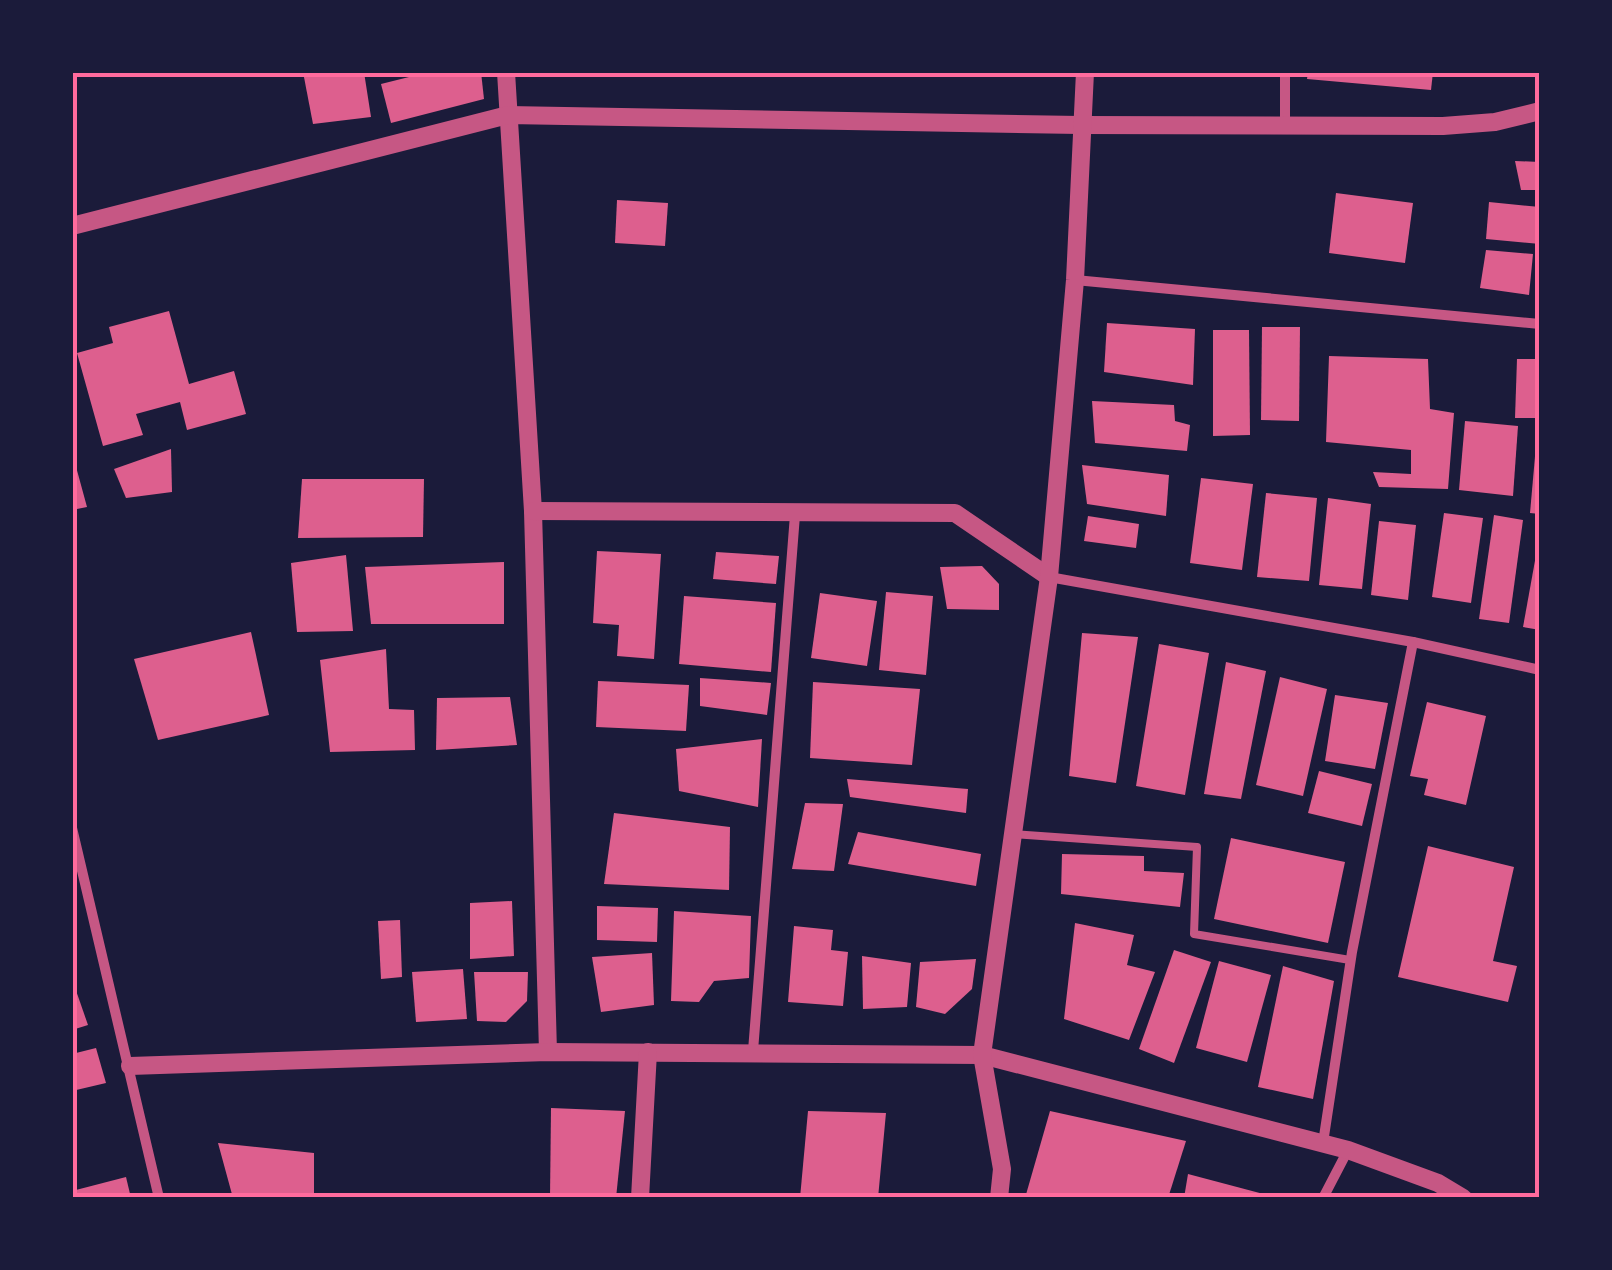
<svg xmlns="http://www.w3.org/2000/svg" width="1612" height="1270" font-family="Mulish,sans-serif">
<rect width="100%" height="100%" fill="#1b1b3a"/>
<g fill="#dd5f8e">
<path d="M303,72h61l7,45 -58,7z"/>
<path d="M429,72h52l3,27 -93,24 -10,-39z"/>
<path d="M1308,72h125l-2,18 -124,-11z"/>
<path d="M1515,161l25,1v28h-19z"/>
<path d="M1336,193l77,10 -8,60 -76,-10z"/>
<path d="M617,200l51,3 -3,43 -50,-3z"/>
<path d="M1489,202l51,5v37l-54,-5z"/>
<path d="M1486,250l47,4 -4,41 -49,-7z"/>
<path d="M169,311l20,73 45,-13 12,43 -59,16 -7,-28 -44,12 7,21 -40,11 -26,-93 36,-10 -4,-16z"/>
<path d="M1107,323l88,6 -2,56 -89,-13z"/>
<path d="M1262,327h38l-1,94 -38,-1z"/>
<path d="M1213,330h36l1,105 -37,1z"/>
<path d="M1329,356l99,3 2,50 24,4 -6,76 -69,-2 -6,-15 38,2v-24l-85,-8z"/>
<path d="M1517,359h23v59h-25z"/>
<path d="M1092,401l82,4 1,16 15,4 -3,26 -92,-8z"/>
<path d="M1465,421l53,5 -5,70 -54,-6z"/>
<path d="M1537,434h3v80l-10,-1z"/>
<path d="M171,449l1,43 -46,6 -12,-29z"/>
<path d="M72,452l15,55 -15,3z"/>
<path d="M1082,465l87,10 -3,41 -79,-12z"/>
<path d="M1201,478l52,6 -11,86 -52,-7z"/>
<path d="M302,479h122l-1,58 -125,1z"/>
<path d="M1266,493l51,5 -8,83 -52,-4z"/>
<path d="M1328,498l43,6 -9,85 -43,-4z"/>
<path d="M1444,513l39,5 -12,85 -39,-6z"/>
<path d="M1494,515l29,5 -14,103 -30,-4z"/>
<path d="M1088,516l51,8 -3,24 -52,-7z"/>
<path d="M1379,521l37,4 -8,75 -37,-5z"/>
<path d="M1538,544h2v86l-17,-3z"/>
<path d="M597,551l64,3 -7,105 -37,-3 2,-31 -26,-2z"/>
<path d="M716,552l63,4 -3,28 -63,-5z"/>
<path d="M346,555l7,76 -56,1 -6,-69z"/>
<path d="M504,562v62h-133l-6,-57z"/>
<path d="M982,566l17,18v26l-52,-1 -7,-42z"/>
<path d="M886,592l47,4 -7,79 -47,-5z"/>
<path d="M820,593l57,8 -10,65 -56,-8z"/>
<path d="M684,596l92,7 -5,69 -92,-8z"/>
<path d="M251,632l18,83 -111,25 -24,-81z"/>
<path d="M1082,633l56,4 -22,146 -47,-7z"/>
<path d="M1159,644l50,9 -24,142 -49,-9z"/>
<path d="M386,649l3,60 25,1 1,40 -85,2 -10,-92z"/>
<path d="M1226,662l40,9 -25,128 -37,-5z"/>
<path d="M1280,677l47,12 -24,107 -47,-11z"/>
<path d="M700,678l71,5 -4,32 -67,-9z"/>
<path d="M598,681l91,4 -3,46 -90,-4z"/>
<path d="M813,682l107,7 -8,76 -102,-7z"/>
<path d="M1335,695l53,8 -13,66 -50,-8z"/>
<path d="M510,697l7,48 -81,5 1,-52z"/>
<path d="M1427,702l59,14 -20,89 -42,-10 4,-16 -18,-3z"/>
<path d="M762,739l-4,68 -79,-16 -3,-42z"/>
<path d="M1319,771l53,13 -10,42 -54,-13z"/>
<path d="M847,779l121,10 -2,24 -116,-16z"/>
<path d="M805,803l38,1 -9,67 -42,-2z"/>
<path d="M614,813l116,14 -1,63 -125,-6z"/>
<path d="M858,832l123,22 -5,32 -128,-22z"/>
<path d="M1231,838l114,24 -17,81 -114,-24z"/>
<path d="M1428,846l86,21 -21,94 24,5 -9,36 -110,-25z"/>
<path d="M1062,854l82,2v15l40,2 -4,34 -119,-13z"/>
<path d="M512,901l2,55 -44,3v-56z"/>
<path d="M597,906l61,2 -1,34 -60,-2z"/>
<path d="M674,911l77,5 -2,62 -35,3 -15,21 -28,-1z"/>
<path d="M400,920l2,57 -21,2 -3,-58z"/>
<path d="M1075,923l59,12 -7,30 28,7 -26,68 -65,-21z"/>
<path d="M794,926l39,4 -2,20 17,2 -5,54 -55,-4z"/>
<path d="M1174,950l37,12 -37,101 -35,-14z"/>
<path d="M652,953l2,52 -53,7 -9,-55z"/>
<path d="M862,956l49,7 -4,44 -44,2z"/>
<path d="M976,959l-4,30 -27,25 -29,-7 4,-45z"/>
<path d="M1219,961l52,14 -24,87 -51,-14z"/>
<path d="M1283,966l51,15 -21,118 -55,-12z"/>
<path d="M463,969l4,50 -51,3 -4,-50z"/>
<path d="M474,972h54l-1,29 -21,21 -29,-1z"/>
<path d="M72,979l16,46 -16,5z"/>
<path d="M96,1048l10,35 -34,8v-37z"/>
<path d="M551,1108l74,3 -9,87h-66z"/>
<path d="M808,1111l78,2 -8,85h-78z"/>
<path d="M1050,1111l136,30 -18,57h-143z"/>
<path d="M218,1143l96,10v45h-81z"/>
<path d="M1188,1174l83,22v2h-87z"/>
<path d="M126,1177l5,21h-59v-7z"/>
</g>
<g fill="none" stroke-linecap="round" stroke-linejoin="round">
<path stroke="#c65784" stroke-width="8" d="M1013,834l184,13 -3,87 156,26"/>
<g stroke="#c65784" stroke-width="10">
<path d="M1285,125v-53"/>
<path d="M1075,280l465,44"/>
<path d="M1049,577l364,65 127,28"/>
<path d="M72,828l87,370"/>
<path d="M753,1051l42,-536"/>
<path d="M1323,1143l29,-191 61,-310"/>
<path d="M1323,1198l25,-48"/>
</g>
<g stroke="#c65784" stroke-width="18">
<path d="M506,72l27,439 15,541"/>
<path d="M72,226l436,-111 572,10 363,1 52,-4 45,-11"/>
<path d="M533,511l422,2 94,64"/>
<path d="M130,1066l418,-14 434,3 366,95 90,33 25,15"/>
<path d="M640,1198l8,-146"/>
<path d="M999,1198l3,-29 -20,-114 67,-478 26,-297 10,-208"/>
</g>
</g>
<rect width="1612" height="1270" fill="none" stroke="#1b1b3a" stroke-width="150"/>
<rect x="75" y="75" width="1462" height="1120" fill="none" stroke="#ff6b9d" stroke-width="4"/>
</svg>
